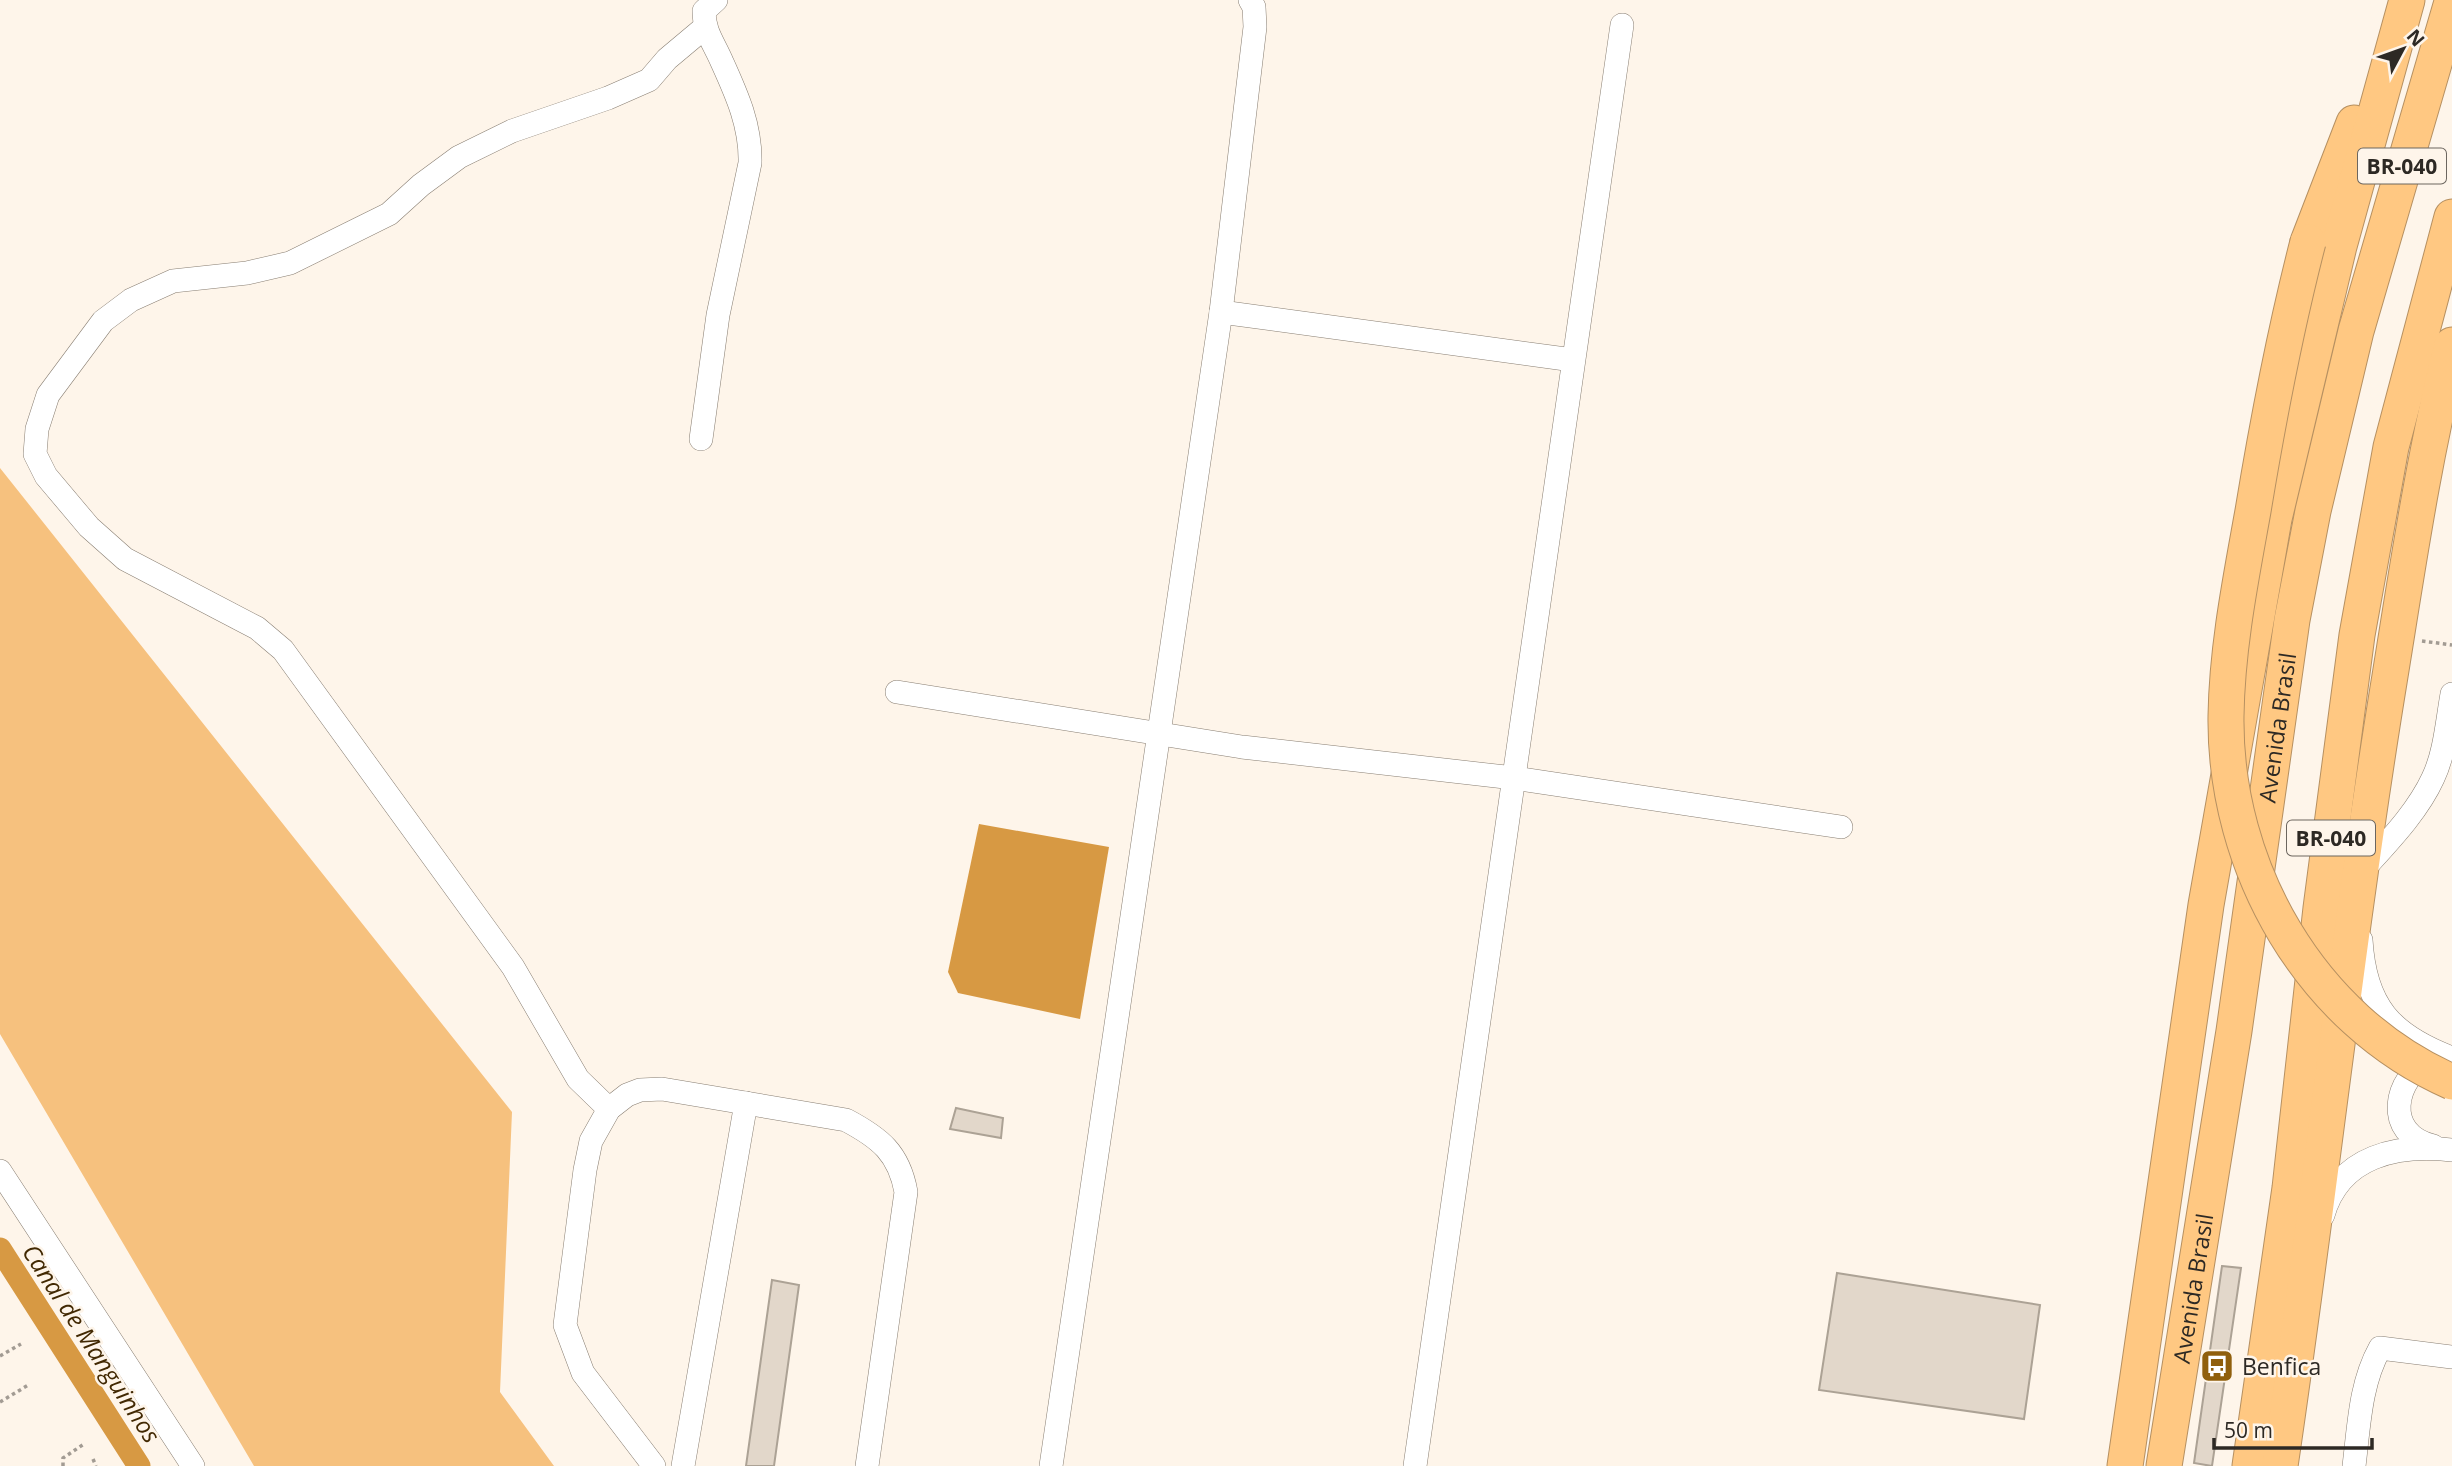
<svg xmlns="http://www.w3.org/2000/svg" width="2452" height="1466" font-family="'Open Sans',sans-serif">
<rect width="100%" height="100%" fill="#fef5ea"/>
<path fill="#f6c17e" d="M0,468l512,644 -12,280 54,74h-300l-254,-432z"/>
<path fill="#d79943" d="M979,824l130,23 -29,172 -122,-26 -10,-21z"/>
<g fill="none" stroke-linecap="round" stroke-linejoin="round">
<path stroke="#d79943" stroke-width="23" d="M0,1249l139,217"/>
</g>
<g fill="#e2d7ca" stroke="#aca295" stroke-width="2">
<path d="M956,1108l47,10 -2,20 -51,-9z"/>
<path d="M2222,1266l19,2 -29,198 -18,-3z"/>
<path d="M1837,1273l203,32 -16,114 -205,-29z"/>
<path d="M772,1280l27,5 -25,181h-28z"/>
</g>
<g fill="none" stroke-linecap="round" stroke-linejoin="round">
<defs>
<g id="minor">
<path d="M1221,312l352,48"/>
<path d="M701,439l17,-124 32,-152c1,-37 -13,-68 -28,-101 -8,-19 -18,-30 -18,-51l12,-11"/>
<path d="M897,692l345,55 272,31 327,49"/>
<path d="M2361,872c25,-28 56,-59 72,-94 12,-25 14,-56 19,-84"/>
<path d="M2361,940c4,66 30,95 91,118"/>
<path d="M2432,1058c-39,20 -49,76 1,88"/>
<path d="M609,1109l-31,-30 -65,-112 -230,-317 -26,-22 -132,-69 -36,-32 -43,-51 -11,-22 2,-25 11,-34 55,-74 28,-21 42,-19 74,-8 43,-10 99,-49 32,-29 38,-28 53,-26 96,-33 41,-18 18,-21 37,-31"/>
<path d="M0,1171l193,295"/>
<path d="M2323,1215c17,-60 75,-71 129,-65"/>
<path d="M654,1466l-71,-93 -18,-48 20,-155 6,-29 18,-32 18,-14 13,-5 22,-1 184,31c34,18 53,33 60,72l-39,274"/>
<path d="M683,1466l63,-363"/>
<path d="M1051,1466l170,-1154 34,-285 -1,-20 -4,-7"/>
<path d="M1415,1466l207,-1441"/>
<path d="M2354,1466c5,-40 6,-82 26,-118l72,9"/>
</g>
<g id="highway">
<path d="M2308,242l46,-119"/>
<path d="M2125,1466l81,-561 68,-386 65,-273 68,-246"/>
<path id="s1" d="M2164,1466l70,-435 58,-411 21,-109 43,-180 96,-329"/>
<path d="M2250,1466l40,-278 31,-280 36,-273 34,-188 61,-230"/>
<path d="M2280,1466c39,-263 67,-528 110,-790 18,-111 34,-222 62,-331"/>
</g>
</defs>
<use href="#minor" stroke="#887e72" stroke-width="24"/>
<use href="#highway" stroke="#b69061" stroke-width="37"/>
<g stroke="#a29b93" stroke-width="3.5" stroke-dasharray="3.5 3.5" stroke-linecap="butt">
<path d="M2422,641l30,4"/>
<path d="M0,1356l21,-12"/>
<path d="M0,1402l30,-18"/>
<path d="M93,1459l3,7"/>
<path d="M63,1466v-8l21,-14"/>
</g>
<use href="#minor" stroke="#fff" stroke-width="23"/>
<use href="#highway" stroke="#ffc882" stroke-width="35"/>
<defs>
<path id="highway-bridge" d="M2308,242c-23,89 -40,178 -55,269 -12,67 -26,136 -27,205 -2,151 84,304 226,366"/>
</defs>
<use href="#highway-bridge" stroke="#b69061" stroke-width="37" stroke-linecap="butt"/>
<use href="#highway-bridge" stroke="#ffc882" stroke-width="35"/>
</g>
<defs>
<symbol id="bus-square" viewBox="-11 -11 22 22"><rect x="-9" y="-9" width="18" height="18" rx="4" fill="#905f0c" stroke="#fef5ea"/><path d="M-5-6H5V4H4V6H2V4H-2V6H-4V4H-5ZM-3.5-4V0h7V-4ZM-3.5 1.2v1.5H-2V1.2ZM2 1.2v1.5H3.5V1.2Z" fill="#fff"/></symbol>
</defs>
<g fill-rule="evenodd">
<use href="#bus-square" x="2198" y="1347" width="38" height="38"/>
</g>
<g text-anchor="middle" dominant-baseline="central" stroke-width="5" stroke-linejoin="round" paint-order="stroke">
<g fill="#fef5ea" stroke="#6c665f" stroke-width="2">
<rect x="2358" y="148.5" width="88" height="35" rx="5"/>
<rect x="2287" y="820.5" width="88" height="35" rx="5"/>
</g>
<g font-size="21" font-weight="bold" fill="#2d2924">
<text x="2402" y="166">BR-040</text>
<text x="2331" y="838">BR-040</text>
</g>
<g font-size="23" fill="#2d2924" stroke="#fef5ea">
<text stroke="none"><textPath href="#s1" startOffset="747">Avenida Brasil</textPath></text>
<text stroke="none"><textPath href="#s1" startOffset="180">Avenida Brasil</textPath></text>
</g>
<g font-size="23" fill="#2d2924" stroke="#fef5ea" text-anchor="start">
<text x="2242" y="1366">Benfica</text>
</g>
<g font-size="24" font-style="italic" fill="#422903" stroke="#fef5ea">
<text transform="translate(92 1343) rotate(57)">Canal de Manguinhos</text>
</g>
</g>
<g transform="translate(2403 49) rotate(49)" stroke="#fef5ea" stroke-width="5" paint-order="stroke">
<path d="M0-5L12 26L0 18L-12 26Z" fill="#2d2924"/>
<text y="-10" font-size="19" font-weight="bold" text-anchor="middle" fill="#2d2924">N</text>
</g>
<path d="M2214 1438v10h158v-10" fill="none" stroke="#2d2924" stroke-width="3.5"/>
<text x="2224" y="1438" font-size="21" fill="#2d2924" stroke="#fef5ea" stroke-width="5" paint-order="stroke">50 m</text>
</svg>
